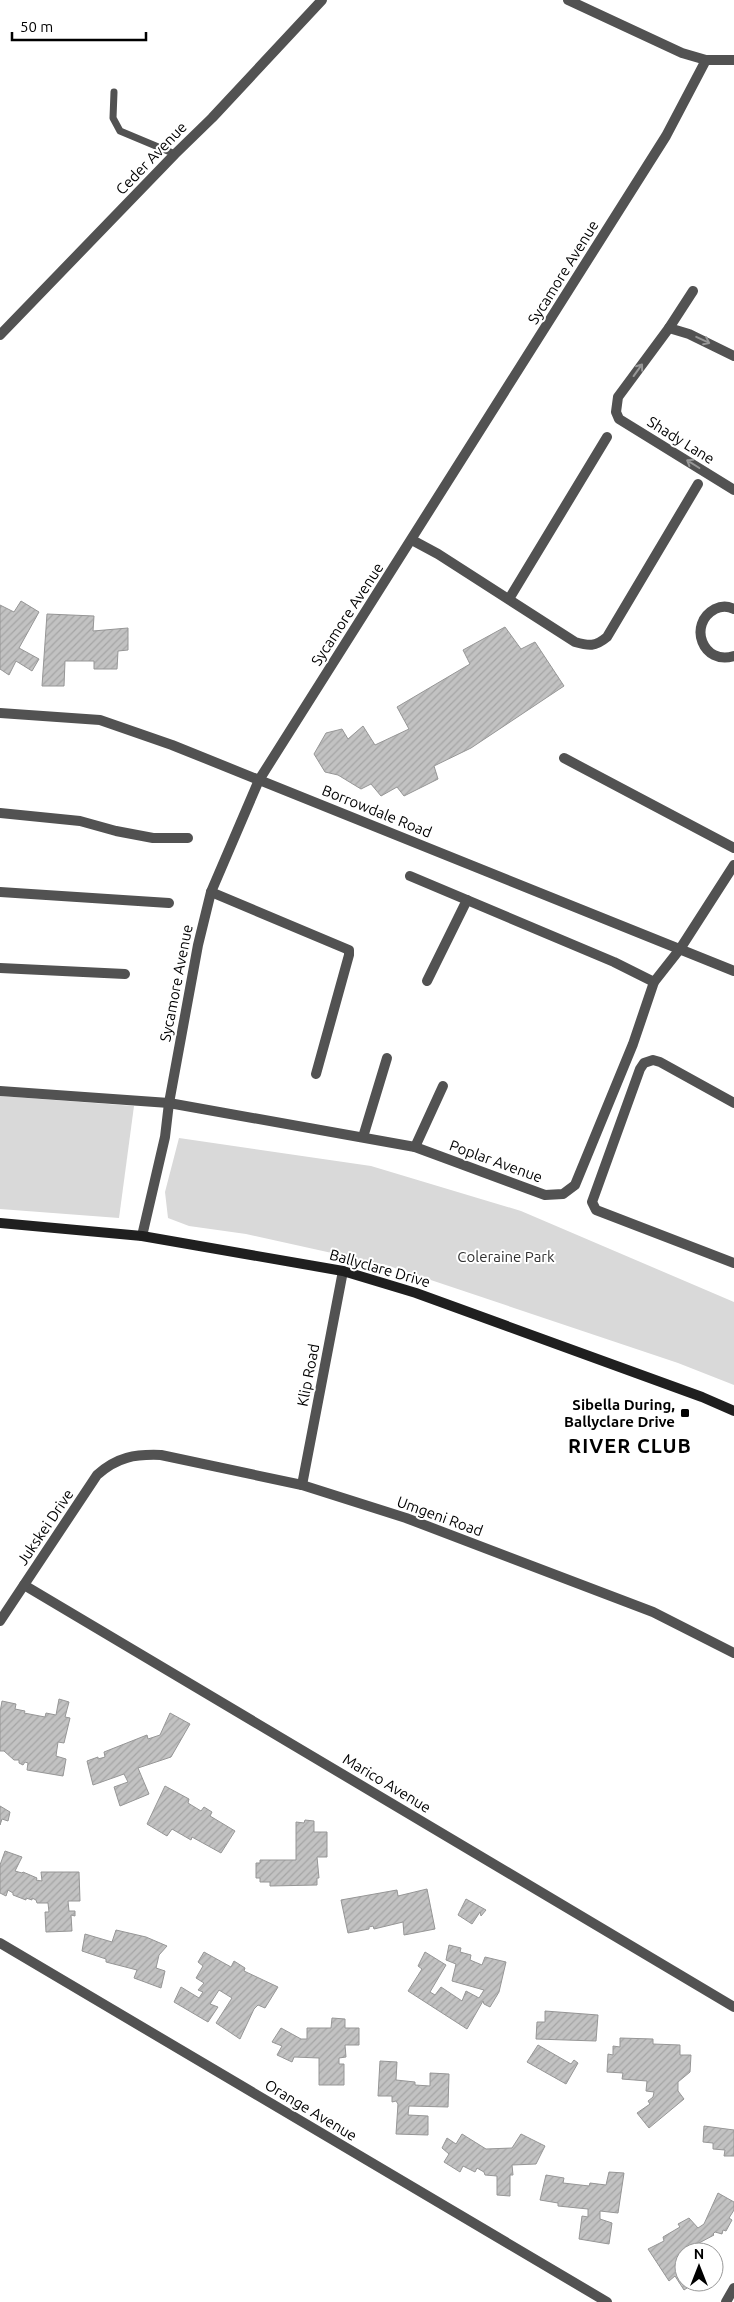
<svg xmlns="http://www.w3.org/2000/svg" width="734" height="2302" font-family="Ubuntu,sans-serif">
<defs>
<pattern id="building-hatch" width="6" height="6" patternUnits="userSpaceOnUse" patternTransform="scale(1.25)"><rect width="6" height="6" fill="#c2c2c2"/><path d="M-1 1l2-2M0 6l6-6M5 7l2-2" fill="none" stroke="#a5a5a5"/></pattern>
</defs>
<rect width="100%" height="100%" fill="#fff"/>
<g fill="#d9d9d9">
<path d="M0,1096l134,10 -15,112 -119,-9z"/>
<path d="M179,1138l192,28 150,45 213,91v83l-56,-22 -292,-98 -140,-31 -57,-8 -21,-8 -3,-26z"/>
</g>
<g fill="url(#building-hatch)" stroke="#969696">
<path d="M21,601l18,11 -20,36 20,11 -7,12 -16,-10 -7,14 -9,-6v-64l14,7z"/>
<path d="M47,614l47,2 -1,15 35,-3v22l-10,1 -1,18h-23v-8h-29l-1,25h-22z"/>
<path d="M505,627l16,22 14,-7 29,44 -93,62 -37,18 4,13 -34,17 -7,-9 -16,9 -10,-12 -10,5 -23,-14 -13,-3 -11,-18 12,-21 16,-4 6,10 15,-13 12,19 34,-16 -12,-22 73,-43 -7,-14z"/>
<path d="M59,1699l10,3 -4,15 5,1 -6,25 -6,-1 -2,14 10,3 -3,17 -36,-6 1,-7 -3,-1 -2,3 -4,-2v-3h-5l-10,-9h-4v-39l2,-11 14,3 -1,5 10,2 -1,2 21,4 1,-4 10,2z"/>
<path d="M170,1713l20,11 -19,33 -33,11 11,26 -29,12 -6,-19 14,-5 -4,-8 -31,11 -6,-24 11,-4v2l7,-2 -1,-5 43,-17 1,4 12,-4z"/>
<path d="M165,1786l24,13 -1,4 13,8 3,-4 8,5 -2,4 25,15 -14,22 -29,-16 -1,3 -19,-11 -5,7 -20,-12z"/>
<path d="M0,1806l10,6 -2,9 -6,-2 -2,6z"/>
<path d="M305,1820l9,1v11h13v25h-10l2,21h-2v7l-47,1v-4h-10v-4h-4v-15h4v-3h36v-38l8,1z"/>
<path d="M5,1851l17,6 -7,14 7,2 1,-1 14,6 -1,2 6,1 -1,-9h38l1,29h-12l1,10h6v5l-4,-1 1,16 -26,1 -1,-20h4l-1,-9h-11l-1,-3 -4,-2v2l-6,-2v2l-13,-5v-2l-5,-3 -2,6 -6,-3v-28z"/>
<path d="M427,1889l8,40 -31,6 -1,-13 -29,7 -1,-3 -4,1v2l-21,4 -7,-33 56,-10 1,6z"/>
<path d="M466,1899l20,11 -5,6 -1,-4 -8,12 -14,-9z"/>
<path d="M116,1930l30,7 21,9 -8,9 -3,13 9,3 -4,17 -27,-10 3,-8 -31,-8v-3l-24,-8 3,-17 27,8z"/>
<path d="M449,1945l12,3 -1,4 11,3 -1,5 12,5 3,-8 21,5 -7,30 -9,15 -6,-3 -1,-3 -16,28 -59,-38 14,-22 -4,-3 7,-14 21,13 -16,27 5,3 6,-8 21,14 4,-10 13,7 5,-8 -32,-9 4,-17 -10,-4z"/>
<path d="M204,1952l27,15 3,-6 11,7 -1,3 34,16 -13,21 -7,-3 -4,4 -14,30 -24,-16 16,-25 -13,-8 -9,14 8,3 -10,15 -34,-20 7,-15 18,11 4,-6 -5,-2 6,-7 -8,-5 7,-12 -5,-4z"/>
<path d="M545,2011l53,4 -2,26 -60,-2 1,-17h8z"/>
<path d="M332,2018l13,1v9h14v17h-14l1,12 -7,1v6h5v21h-25v-27l-25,-1 -2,5 -15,-7 5,-9 -10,-4 9,-14 20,11h6v-11h24z"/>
<path d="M620,2038l33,1v5l27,1v10h11l-1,17 -12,10v9l6,8 -35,29 -12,-15 13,-9 -2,-3 5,-4 1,-5 -8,-1 1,-10 -25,-2 1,-6 -16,-1 1,-18 5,1v-9l7,1z"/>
<path d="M538,2045l33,19 3,-4 4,3 -12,21 -39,-22z"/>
<path d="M380,2061l17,1 -1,18 19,2v3l15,1v-13l19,1 -1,33 -39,-1 -1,9 20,1v19l-32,-1 2,-30 -2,-3 -4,1v-6h-14z"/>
<path d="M704,2126l30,4v26h-10l1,-6 -12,-1v-6l-10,-1z"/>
<path d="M462,2134l24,15 26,-1 9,-14 24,12 -9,18 -24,1 1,10h-3v21l-13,-1v-19l-12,-1 -1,-3 -7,-4 -2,4 -12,-6 -3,6 -16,-10 5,-8 -7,-6 5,-10 9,6z"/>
<path d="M609,2172l15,1 -6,40 -18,-2v8l12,4 -3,21 -30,-5 3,-23 6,1v-8l-30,-3v-3l-18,-3 6,-25 18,3 -1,5 26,3 1,-3 16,2z"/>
<path d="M718,2193l16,9v8l-5,8 3,2 -6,11 -3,-1 -1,4 -7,-2 -2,2 1,1 -30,16v31h12l-12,8 -9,-14 -6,5 -21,-32 16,-8 -1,-4 17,-10 -2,-3 11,-6 9,10 6,-4z"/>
</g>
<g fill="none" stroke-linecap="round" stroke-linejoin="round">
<path stroke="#525252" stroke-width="7" d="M114,92l-1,26 7,13 55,23"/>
<g stroke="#525252" stroke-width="10">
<path d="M568,0l114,53 24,7h28"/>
<path d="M693,291l-24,37 -51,69 -2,15 3,7 115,71"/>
<path d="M669,328l20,6 45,22"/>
<path d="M0,335l175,-181 37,-36 110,-118"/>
<path d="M412,540l26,14 137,88c14,4 20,5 32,-5l91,-153"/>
<path d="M509,599l98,-162"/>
<path d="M734,609c-6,-3 -13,-3 -19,0 -28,15 -12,57 19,47"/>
<path d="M0,713l100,7 72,25 562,226"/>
<path d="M564,758l170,90"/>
<path d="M0,813l80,8 36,10 37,7h35"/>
<path d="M410,876l204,86 40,20"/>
<path d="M0,892l169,11"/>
<path d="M211,892l138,58v5l-33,119"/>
<path d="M0,968l125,6"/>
<path d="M427,981l40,-81"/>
<path d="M0,1091l169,12 246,44 130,48 18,-1 12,-9 58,-141 21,-62 26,-33 54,-84"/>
<path d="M734,1103l-74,-41 -7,-2 -9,3 -4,6 -48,133 4,8 138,53"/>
<path d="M363,1137l24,-79"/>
<path d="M415,1147l28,-61"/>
<path d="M142,1236l23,-99 4,-34 29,-158 13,-53 48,-112 407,-644 40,-76"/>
<path d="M302,1485l41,-214"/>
<path d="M24,1585l710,422"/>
<path d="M0,1621l97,-146c20,-18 38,-21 64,-20l141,30 104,33 247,94 81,41"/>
<path d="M0,1943l607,359"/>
<path d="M726,2302l8,-14"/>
</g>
<path stroke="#1f1f1f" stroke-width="10" d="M0,1223l142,13 201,35 73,22 286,104 32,14"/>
</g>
<defs><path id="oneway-shaft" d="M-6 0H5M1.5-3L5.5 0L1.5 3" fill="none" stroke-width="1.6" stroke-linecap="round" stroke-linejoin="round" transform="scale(1.25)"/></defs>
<g stroke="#979797">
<use href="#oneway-shaft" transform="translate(703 340) rotate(25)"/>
<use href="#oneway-shaft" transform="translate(638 370) rotate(-54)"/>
<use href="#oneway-shaft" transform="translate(693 464) rotate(-148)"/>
</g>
<rect fill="#000" stroke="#fff" stroke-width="2" x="680" y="1408" width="10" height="10" rx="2.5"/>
<g text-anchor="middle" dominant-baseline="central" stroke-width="4" stroke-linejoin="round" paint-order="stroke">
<g font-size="15" fill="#000" stroke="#fff">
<text transform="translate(151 158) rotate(-46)">Ceder Avenue</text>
<text transform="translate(563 272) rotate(-58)">Sycamore Avenue</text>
<text transform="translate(681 440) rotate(32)">Shady Lane</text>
<text transform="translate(347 614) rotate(-57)">Sycamore Avenue</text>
<text transform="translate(377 811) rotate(22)">Borrowdale Road</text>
<text transform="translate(176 983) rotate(-79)">Sycamore Avenue</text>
<text transform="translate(496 1161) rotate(20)">Poplar Avenue</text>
<text transform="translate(380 1268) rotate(16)">Ballyclare Drive</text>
<text transform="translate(308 1375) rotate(-79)">Klip Road</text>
<text transform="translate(440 1516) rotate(20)">Umgeni Road</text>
<text transform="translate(45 1527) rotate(-56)">Jukskei Drive</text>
<text transform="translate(387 1783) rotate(31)">Marico Avenue</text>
<text transform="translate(311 2110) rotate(31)">Orange Avenue</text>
</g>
<g font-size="15" fill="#303030" stroke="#fff">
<text x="506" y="1256">Coleraine Park</text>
</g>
<g font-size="15" font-weight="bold" fill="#000" stroke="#fff" text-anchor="end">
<text x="675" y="1404">Sibella During,<tspan x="675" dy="17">Ballyclare Drive</tspan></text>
</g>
<g font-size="20" font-weight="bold" letter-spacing="1" fill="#000" stroke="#fff">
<text x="630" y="1445">RIVER CLUB</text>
</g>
</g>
<g transform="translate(699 2267)"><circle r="24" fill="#ffffff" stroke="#999999"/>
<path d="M0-4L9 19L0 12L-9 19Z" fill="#000000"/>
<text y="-8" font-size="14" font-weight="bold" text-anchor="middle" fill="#000000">N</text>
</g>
<path d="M12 32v8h134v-8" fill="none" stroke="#000000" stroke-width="2.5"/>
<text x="20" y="32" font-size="15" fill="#000000" stroke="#ffffff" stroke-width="4" paint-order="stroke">50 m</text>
</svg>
